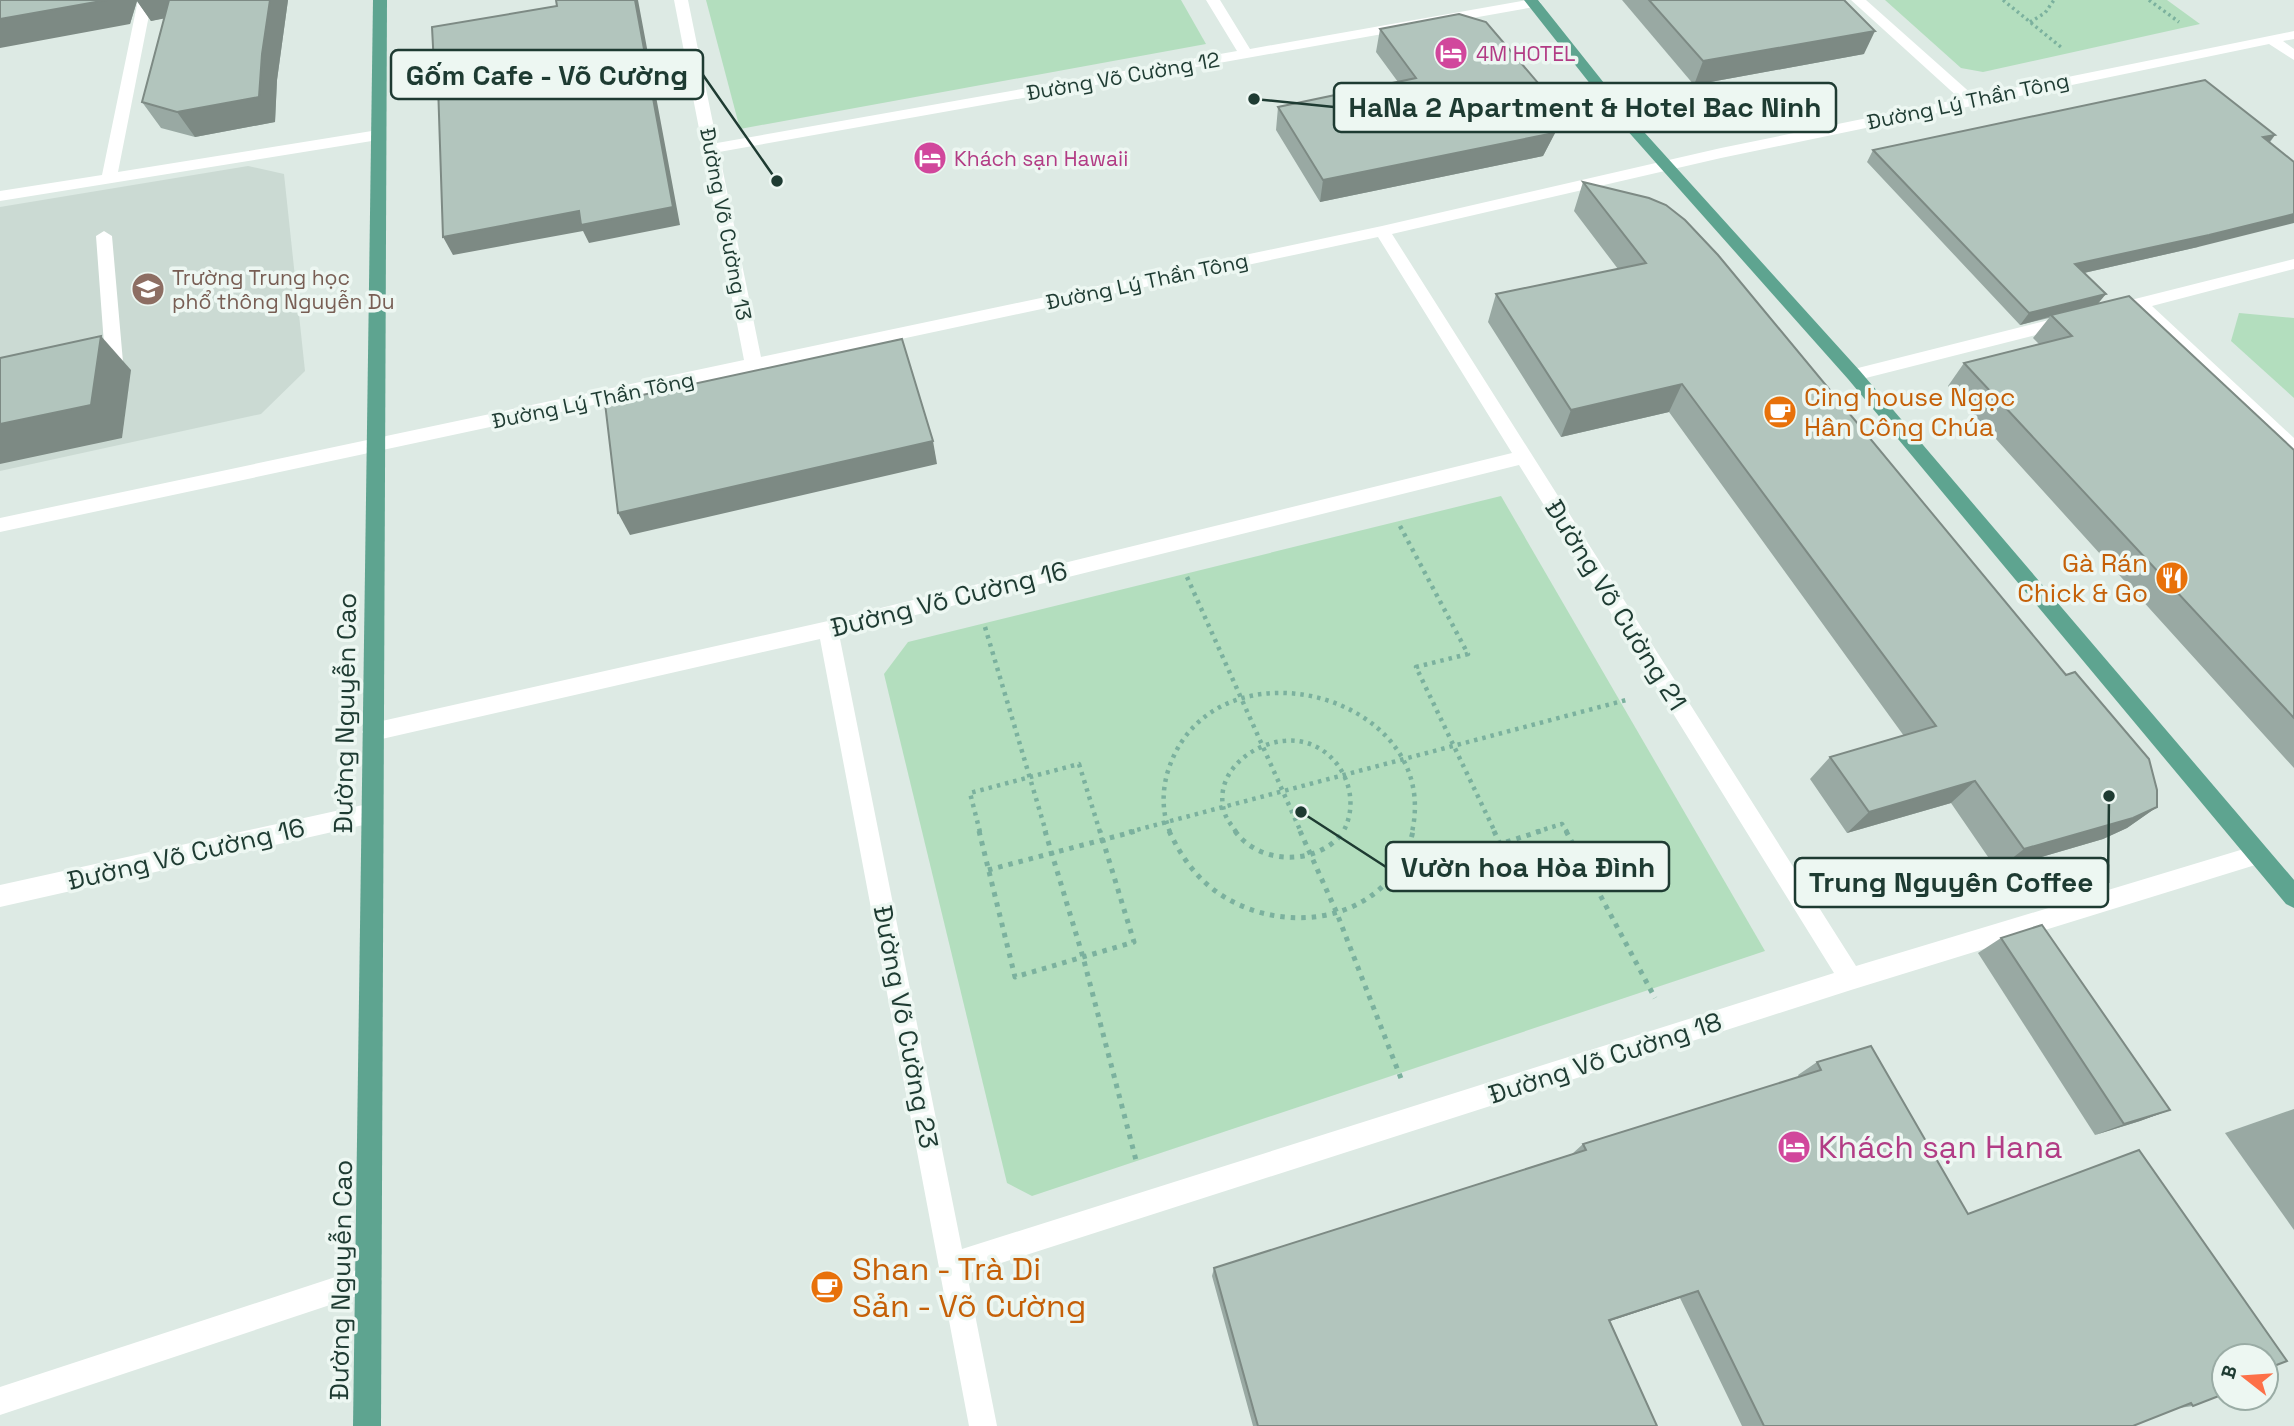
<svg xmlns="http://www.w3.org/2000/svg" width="2294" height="1426" font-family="'Space Grotesk',sans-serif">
<rect width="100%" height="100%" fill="#ddeae4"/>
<path fill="#cbdad3" d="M248,166l36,8 21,197 -44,43 -261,57v-264z"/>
<g fill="#b3debe">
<path d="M706,0h475l25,44 -466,85z"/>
<path d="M1885,0h282l33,24 -217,48 -22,-4z"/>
<path d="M2239,313l55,5v80l-63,-57z"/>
<path d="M1501,496l264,455 -733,245 -25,-13 -123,-509 24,-32z"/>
</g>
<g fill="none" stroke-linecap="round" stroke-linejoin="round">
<g stroke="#7bb19e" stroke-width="3.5" stroke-dasharray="2.5 3.5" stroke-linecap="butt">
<path d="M2003,0l59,48"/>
<path d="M2149,0l30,22"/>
<path d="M2030,22l15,-9 9,-13"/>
</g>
<g stroke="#7bb19e" stroke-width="4.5" stroke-dasharray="3.5 5" stroke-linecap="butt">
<path d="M1400,526l68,128 -52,13 79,165"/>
<path d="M1187,577l114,255"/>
<path d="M985,627l61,205"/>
<path d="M980,832l-10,-39 109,-29 21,68"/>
<path d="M1129,832l501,-133"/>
<path d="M1170,832c-9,-21 -8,-46 0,-67 48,-130 273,-70 242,67"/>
<path d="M1236,832c-3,-5 -9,-12 -11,-18 -13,-38 23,-69 58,-73 50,-6 83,50 60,91"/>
<path d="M1536,832l26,-8 5,8"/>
</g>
<g stroke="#7bb19e" stroke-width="5" stroke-dasharray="4.5 6" stroke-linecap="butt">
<path d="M979,831l36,146 119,-35 -34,-111"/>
<path d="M1045,831l38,126 54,207"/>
<path d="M1169,831c11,23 24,43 45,59 69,51 179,32 199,-59"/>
<path d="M1235,831c25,35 84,35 109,0"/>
<path d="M1300,831l36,80 66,170"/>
<path d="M1494,831l6,13 41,-13"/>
<path d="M1566,831l89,167"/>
<path d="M988,870l148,-39"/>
</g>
<g fill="#fff" fill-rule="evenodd">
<path d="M138,0h14l-34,172 260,-42 8,5 -8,5 -378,61v-10l102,-16z"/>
<path d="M674,0h14l29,143 520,-92 -31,-51h14l30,49 278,-49h10l3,3 -7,4 -815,145 42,205 621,-131 339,-78 239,-49 -109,-99h15l108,96 320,-65v8l-11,2 11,8v11l-25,-16 -548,114 -329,76 464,732 401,-121 8,3 3,7 -3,7 -414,128 -884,284 30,152h-28l-149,-787 -447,102 -7,-3 -4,-6 4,-6 7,-3 455,-102 684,-168 -134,-216 -1378,295v-14l744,-158zM1519,465l315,508 -872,276 -123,-615z"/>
<path d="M104,231l8,5 11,126 -3,4 -20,5 -9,-6 3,-4 11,-3 -9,-122z"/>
<path d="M2294,259v10l-142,37 142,132v18l-6,-2 -152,-144 -25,7 -8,-6 8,-6z"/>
<path d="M2069,315l8,6 -2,4 -221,56 -9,-6 9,-6z"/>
<path d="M372,803l8,3 3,7 -3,7 -8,3 -372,84v-22z"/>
<path d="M369,1266l9,4 4,9 -4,9 -9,4 -369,123v-28z"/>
</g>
<g fill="#5ea490" fill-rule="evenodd">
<path d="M373,0h14l-6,1426h-28z"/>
<path d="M1524,0h14l97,122 225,249 434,509v28l-8,-4 -438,-525 -223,-251z"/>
</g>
</g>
<g fill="#99a9a3">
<path d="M0,0h288l-11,80 -2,42 -80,15 -34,-9 -19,-26 22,-84 -13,3 -14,-20 -7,23z"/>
<path d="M1622,0h222l20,54 -170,31z"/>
<path d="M1380,29l175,104 -12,23 -223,46 -44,-72 2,-23 120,-25 -22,-30z"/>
<path d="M2275,135l-77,112 -114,26 14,30 196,147v318l-346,-382 16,-23 75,-19 -6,-6 16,-20 -29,7 -153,-163 6,-12z"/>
<path d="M1583,182l574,625 -30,21 -24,11 -106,31 -46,-67 -104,30 -37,-54 20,-22 74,-21 -235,-324 -108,25 -73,-115 8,-28 122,-25 -44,-58z"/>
<path d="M2001,938l169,172 -30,11 -45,14 -117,-182z"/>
<path d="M1817,1062l151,152 298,142 -73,50 -14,2 -46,18h-391l-62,-128 -70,23 47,105h-404l-41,-150 2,-8 358,-114 11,-10 216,-67 -1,-2z"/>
<path d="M2294,1109v121l-69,-97z"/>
</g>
<g fill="#7d8a84">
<path d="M107,0h67l3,16 -26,5 -14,-20 -7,23 -130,24v-29z"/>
<path d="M270,0h18l-11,80 -2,42 -80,15 -18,-25 85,-58z"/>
<path d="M635,0h3l42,225 -91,18 -6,-12 -130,24 -10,-18 136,-26z"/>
<path d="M1875,31l-11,23 -170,31 9,-24z"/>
<path d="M1562,111l-7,22 -12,23 -223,46 3,-22z"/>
<path d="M2275,135l-10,12 -2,-10z"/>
<path d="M2294,214v9l-96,24 -132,30 9,-13z"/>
<path d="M2106,294l-10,12 -45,9 -2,2 -29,8 9,-12z"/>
<path d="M101,336l30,34 -9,68 -122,26v-40z"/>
<path d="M1682,384l-13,28 -108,25 10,-27z"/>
<path d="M933,441l4,23 -307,71 -12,-22z"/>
<path d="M1975,781l-24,22 -104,30 22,-21z"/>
<path d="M2157,807l-30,21 -24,11 -106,31 27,-21z"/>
<path d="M2170,1110l-30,11 -45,14 29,-11z"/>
<path d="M1698,1291l-18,7 -85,28 14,-6z"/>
</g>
<g fill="#b2c5bd" stroke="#7d8a84" stroke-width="2">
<path d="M0,0h107l-107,19z"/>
<path d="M169,0h101l-8,54 -3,43 -82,15 -35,-10z"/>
<path d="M556,0h79l38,207 -92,18 -2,-14 -136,26 -5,-152h-3l-3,-58 125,-21z"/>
<path d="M1649,0h195l31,31 -172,30z"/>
<path d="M1459,14l27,8 76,89 -13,23 -226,46 -45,-73 138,-29 -36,-49z"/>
<path d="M2205,80l70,55 -12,2 31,25v52l-85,21 -134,29 31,30 -77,19 -156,-163z"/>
<path d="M1583,182l66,16 17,7 19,15 33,35 348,420 9,-3 74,87 8,31v17l-24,11 -109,31 -49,-68 -106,31 -39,-55 106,-31 -254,-342 -111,26 -75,-116 150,-31z"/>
<path d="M2129,296l165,154v268l-330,-355 108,-27 -21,-21z"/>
<path d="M101,336l-10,69 -91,19v-66z"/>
<path d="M902,339l31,102 -315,72 -13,-110z"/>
<path d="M2042,925l128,185 -46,14 -123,-186z"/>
<path d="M1871,1046l97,168 171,-64 148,211 -21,8v-13h-42v38l-31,12 -2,-3 -58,23h-369l-66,-135 -89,29 48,106h-399l-44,-158 372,-118 -3,-6 238,-74 -4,-8z"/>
</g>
<defs>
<symbol id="hotel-disc" viewBox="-11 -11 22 22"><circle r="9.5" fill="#d1479c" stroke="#edf7f2"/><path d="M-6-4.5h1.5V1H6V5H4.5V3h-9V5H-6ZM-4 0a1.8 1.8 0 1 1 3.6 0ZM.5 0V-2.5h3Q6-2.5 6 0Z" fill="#fff"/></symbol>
<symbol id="school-disc" viewBox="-11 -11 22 22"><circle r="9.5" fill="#8d6e63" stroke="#edf7f2"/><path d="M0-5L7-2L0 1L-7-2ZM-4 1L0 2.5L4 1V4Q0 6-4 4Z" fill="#fff"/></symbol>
<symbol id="cafe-disc" viewBox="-11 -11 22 22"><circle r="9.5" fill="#e8710a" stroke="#edf7f2"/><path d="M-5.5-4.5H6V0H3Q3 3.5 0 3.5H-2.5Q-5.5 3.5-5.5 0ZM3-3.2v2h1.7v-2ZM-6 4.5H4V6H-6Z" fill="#fff"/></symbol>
<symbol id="restaurant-disc" viewBox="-11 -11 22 22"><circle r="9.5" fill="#e8710a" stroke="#edf7f2"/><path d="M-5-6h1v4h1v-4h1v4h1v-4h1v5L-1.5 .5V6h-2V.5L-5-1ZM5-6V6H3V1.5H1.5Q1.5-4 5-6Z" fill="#fff"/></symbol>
</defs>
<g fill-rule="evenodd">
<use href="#hotel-disc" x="1432" y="34" width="38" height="38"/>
<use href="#hotel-disc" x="911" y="139" width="38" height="38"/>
<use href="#school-disc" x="129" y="270" width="38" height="38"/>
<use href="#cafe-disc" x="1761" y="393" width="38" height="38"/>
<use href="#restaurant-disc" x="2153" y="559" width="38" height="38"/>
<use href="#hotel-disc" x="1775" y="1128" width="38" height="38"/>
<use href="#cafe-disc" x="808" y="1268" width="38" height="38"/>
</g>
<g text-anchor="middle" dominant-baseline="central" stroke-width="7" stroke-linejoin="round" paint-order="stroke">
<g font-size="21" fill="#b23c85" stroke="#edf7f2" text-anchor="start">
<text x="1476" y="53">4M HOTEL</text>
<text x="954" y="158">Khách sạn Hawaii</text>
</g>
<g font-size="21" fill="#1e3b32" stroke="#edf7f2">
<text transform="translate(1123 76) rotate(-10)">Đường Võ Cường 12</text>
<text transform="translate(1968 101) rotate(-12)">Đường Lý Thần Tông</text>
<text transform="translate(726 224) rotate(79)">Đường Võ Cường 13</text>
<text transform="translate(1147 281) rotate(-12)">Đường Lý Thần Tông</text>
<text transform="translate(593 400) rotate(-12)">Đường Lý Thần Tông</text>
</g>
<g font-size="21" fill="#785e54" stroke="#edf7f2" text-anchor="start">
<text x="172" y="277">Trường Trung học<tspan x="172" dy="24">phổ thông Nguyễn Du</tspan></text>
</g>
<g font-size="26" fill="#c56008" stroke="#edf7f2" text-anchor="start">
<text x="1804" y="397">Cing house Ngọc<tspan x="1804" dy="30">Hân Công Chúa</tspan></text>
<text x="2148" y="563" text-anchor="end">Gà Rán<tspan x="2148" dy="30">Chick &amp; Go</tspan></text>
</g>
<g font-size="26" fill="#1e3b32" stroke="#edf7f2">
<text transform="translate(949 599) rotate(-14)">Đường Võ Cường 16</text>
<text transform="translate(1616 605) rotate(58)">Đường Võ Cường 21</text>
<text transform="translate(345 713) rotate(-89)">Đường Nguyễn Cao</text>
<text transform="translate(186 854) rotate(-13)">Đường Võ Cường 16</text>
<text transform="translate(906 1027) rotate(79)">Đường Võ Cường 23</text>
<text transform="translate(1605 1058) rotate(-18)">Đường Võ Cường 18</text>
<text transform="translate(341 1280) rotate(-89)">Đường Nguyễn Cao</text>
</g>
<g font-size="32" fill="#b23c85" stroke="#edf7f2" text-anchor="start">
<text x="1818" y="1147">Khách sạn Hana</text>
</g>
<g font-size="32" fill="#c56008" stroke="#edf7f2" text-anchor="start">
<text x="852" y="1269">Shan - Trà Di<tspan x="852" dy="37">Sản - Võ Cường</tspan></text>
</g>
</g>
<path fill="none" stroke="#1e3b32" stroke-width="2.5" d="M777 181L703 75M1254 99L1334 107M1301 812L1386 867M2109 796L2108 883"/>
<g fill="#1e3b32" stroke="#edf7f2" stroke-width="2.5">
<circle cx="777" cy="181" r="7"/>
<circle cx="1254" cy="99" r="7"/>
<circle cx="1301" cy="812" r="7"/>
<circle cx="2109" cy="796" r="7"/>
</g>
<g fill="#edf7f2" stroke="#1e3b32" stroke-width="2.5">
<rect x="391" y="50" width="312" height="49" rx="7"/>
<rect x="1334" y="83" width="502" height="49" rx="7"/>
<rect x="1386" y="842" width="283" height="49" rx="7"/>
<rect x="1795" y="858" width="313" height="49" rx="7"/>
</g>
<g font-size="28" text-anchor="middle" font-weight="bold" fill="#1e3b32">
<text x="547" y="85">Gốm Cafe - Võ Cường</text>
<text x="1585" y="117">HaNa 2 Apartment &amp; Hotel Bac Ninh</text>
<text x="1528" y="877">Vườn hoa Hòa Đình</text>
<text x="1951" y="892">Trung Nguyên Coffee</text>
</g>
<g transform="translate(2245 1377) rotate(287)"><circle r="33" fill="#edf7f2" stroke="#9aaca5" stroke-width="2"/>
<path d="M0-5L12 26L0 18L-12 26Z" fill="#fd7048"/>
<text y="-10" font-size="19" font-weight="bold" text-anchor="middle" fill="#1e3b32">B</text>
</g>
</svg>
